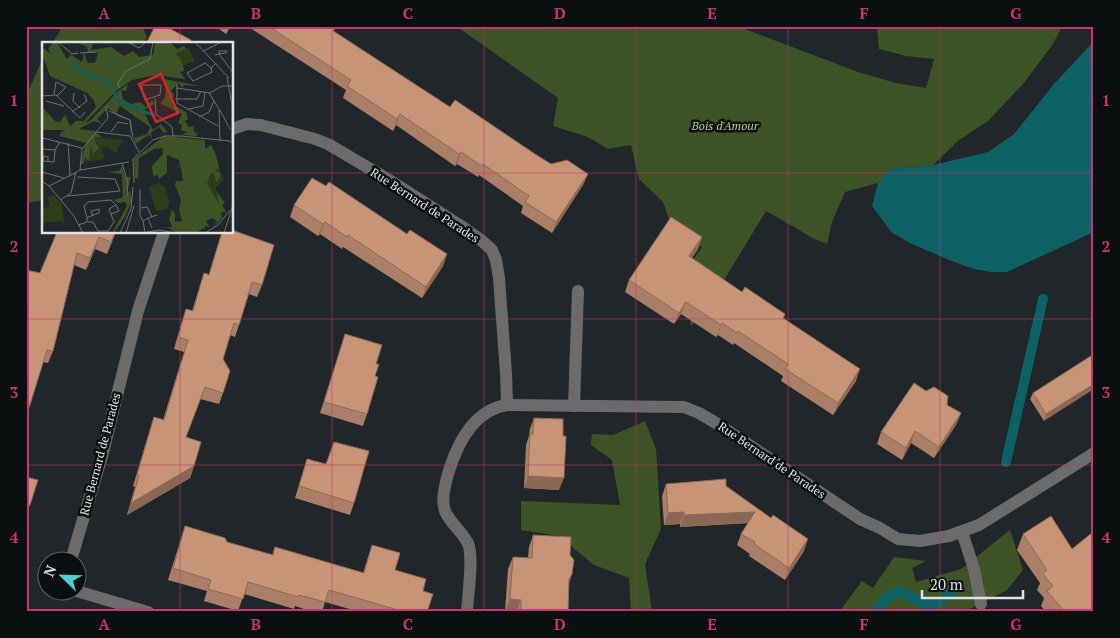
<svg xmlns="http://www.w3.org/2000/svg" width="1120" height="638" font-family="'PT Serif',serif">
<rect width="100%" height="100%" fill="#21262a"/>
<g fill="#3e5326">
<path d="M63,26h79l5,11 -4,7h-91z"/>
<path d="M456,26h281l121,46 38,11 30,5 8,-29 -28,-3 -27,-7 -2,-23h56l3,2 1,-2h125l-9,18 -29,39 -36,38 -29,19 -26,25 -41,4 -14,14 -33,9 -13,30 -5,22 -14,-6 -47,-27 -62,102 -13,13 -6,-55 17,-24 -31,-22 -8,-23 -24,-23 -8,-34 -23,4 -20,-12 -35,-11 5,-28z"/>
<path d="M44,56v144l-18,3v-107z"/>
<path d="M645,421l11,28 5,80 -16,35 7,48h-21l-2,-34 -35,-13 -35,-29 -38,-6v-29l99,4 -8,-45 -21,-15 1,-11 21,1z"/>
<path d="M1010,530l13,40 -16,20 -43,22h-125l23,-31 11,7 21,-31 32,4 -14,7 4,14 45,-13z"/>
</g>
<path fill="#0c6264" d="M1094,41v191l-87,40h-16l-17,-3 -20,-7 -42,-18 -21,-12 -19,-26 6,-23 12,-14 43,-4 55,-13 26,-18 40,-50z"/>
<g fill="none" stroke-linecap="round" stroke-linejoin="round">
<g stroke="#0c6264" stroke-width="10">
<path d="M1006,462l37,-163"/>
<path d="M875,612l11,-14 13,-7 29,15 13,-5 11,-10"/>
</g>
<g stroke="#6d6b69" stroke-width="12">
<path d="M232,129l15,-5 14,1 54,14 13,5 66,39 67,43 20,14 11,10 4,10 3,18 7,95 1,32"/>
<path d="M574,406l4,-115"/>
<path d="M962,532l12,37 7,35"/>
<path d="M71,560l31,-104 36,-145 26,-79"/>
<path d="M73,590l75,22"/>
<path d="M467,612c1,-18 6,-49 2,-66 -4,-13 -19,-22 -24,-35 -4,-12 0,-25 3,-37 9,-30 25,-64 59,-69l177,2 15,6 17,10 144,96 20,9 18,11 22,2 29,-5 30,-11 115,-72"/>
</g>
</g>
<g fill="#ab7f67">
<path d="M215,26h16l-5,8z"/>
<path d="M247,26h85l2,5 116,76 101,57 37,10 -5,11 -31,48 -31,-20 2,-7 -44,-31 -1,2 -21,-13 -2,2 -59,-41 -3,6 -50,-33 3,-8z"/>
<path d="M326,186l81,48 40,20 -4,12 -21,32 -79,-51 -1,2 -22,-15 -2,2 -28,-19 4,-12z"/>
<path d="M57,232h59l-9,22 -12,-5 -9,21 -12,-5 -21,86 -5,12 -5,-1 -17,54v-146l14,3z"/>
<path d="M222,232l40,53 -5,12 -8,-3 -14,43 -5,-2 -7,24v34l-4,11 -19,-5 -14,38 8,29 -4,12 -63,37 8,-28 -2,-1 17,-57 4,-12 9,3 21,-68 -10,-3 8,-28 4,-12 6,2 12,-38 5,1z"/>
<path d="M702,237l-4,12 -6,9 50,34 43,22 -1,4 72,63 -23,34 -52,-34 2,-5 -49,-33 -1,2 -15,-10 -2,2 -35,-23 -7,10 -49,-32 4,-12z"/>
<path d="M345,334l31,30 -1,12 -8,38 -4,12 -43,-13z"/>
<path d="M1094,354l-50,67 -14,-22 3,-6z"/>
<path d="M947,405l14,8 -5,12 -22,33 -23,-15 -9,17 -25,-16 4,-12z"/>
<path d="M534,418l29,18 -4,54 -35,-2 2,-43 3,-9 1,-7z"/>
<path d="M307,459l47,44 -4,12 -55,-17z"/>
<path d="M666,484l60,2 78,65 -19,29 -36,-24 1,-2 -13,-9 4,-11 7,-11 -68,4v-3l-16,1 -2,-29z"/>
<path d="M185,526l42,16 45,13 3,-8 88,26 9,-28 23,25 28,21 4,21h-67l-35,-10 -3,10h-9l-18,-6 -1,3 -50,-15 -6,17 -34,-10 3,-10 -39,-11z"/>
<path d="M1023,534l71,78h-48l-5,-6 3,-8 -7,-8 3,-7 -23,-33z"/>
<path d="M533,535l37,20 2,19 -3,9 -1,29h-51l-12,-1 3,-42 5,-12 15,1 1,-11z"/>
</g>
<g fill="#8b6854">
<path d="M229,26h2l-5,8z"/>
<path d="M400,114l-4,11 -3,6 4,-12z"/>
<path d="M461,152l-4,12 -2,2 4,-12z"/>
<path d="M588,174l-5,11 -31,48 4,-11z"/>
<path d="M325,222l-5,12 -2,2 5,-12z"/>
<path d="M99,237l-4,12 -9,21 4,-12z"/>
<path d="M702,237l-4,12 -13,19 4,-12z"/>
<path d="M447,254l-4,12 -21,32 4,-11z"/>
<path d="M686,302l-5,12 -7,10 5,-11z"/>
<path d="M722,323l-4,12 -2,2 5,-12z"/>
<path d="M860,369l-4,12 -23,34 5,-12z"/>
<path d="M1094,384v5l-50,32 2,-7z"/>
<path d="M961,413l-5,12 -22,33 5,-11z"/>
<path d="M915,431l-4,12 -9,17 4,-12z"/>
<path d="M194,466l-4,12 -63,37 4,-12z"/>
<path d="M528,476l36,2 -5,12 -35,-2z"/>
<path d="M30,505l-4,12v-10z"/>
<path d="M684,512l-4,12 -16,1 4,-12z"/>
<path d="M755,512l-4,11 -71,4 4,-12z"/>
<path d="M808,539l-4,12 -19,29 4,-12z"/>
<path d="M510,599l11,1 -4,11h-12z"/>
</g>
<g fill="#c79478" stroke="#8b6854">
<path d="M155,26h10l26,14 -1,4h-44z"/>
<path d="M268,26h64l3,2 -2,3 117,76 5,-7 80,54 16,10 16,-4 21,14 -32,48 -31,-20 4,-6 -46,-32 -1,2 -21,-14 -2,2 -59,-40 -3,5 -50,-33 4,-6z"/>
<path d="M312,178l14,8 3,-4 78,52 3,-4 37,24 -21,33 -78,-52 -1,2 -22,-15 -2,2 -29,-19z"/>
<path d="M671,217l31,20 -13,19 53,36 3,-5 40,27 -2,4 77,51 -22,34 -53,-34 3,-5 -50,-33 -1,2 -15,-10 -1,2 -35,-23 -7,11 -50,-33z"/>
<path d="M232,230l42,15 -12,40 -10,-3 -13,43 -5,-2 -11,36 7,12 -7,22 -18,-6 -19,50 15,5 -7,24 -63,37 8,-28h-2l17,-58 10,3 24,-80 -10,-3 8,-28 7,2 11,-38 5,2 13,-43h10z"/>
<path d="M57,232h58l-4,10 -12,-5 -9,21 -13,-5 -24,98 -6,-1 -19,61h-2v-141l14,3z"/>
<path d="M345,334l37,11 -6,19h3l-4,12 3,1 -11,37 -43,-12z"/>
<path d="M1094,354v30l-48,30 -13,-21z"/>
<path d="M914,383l12,8 8,-4 14,9 -1,9 14,8 -22,34 -24,-16 -9,17 -25,-16z"/>
<path d="M534,418l29,1v17h3l-2,42 -36,-2 2,-42h3z"/>
<path d="M334,442l35,9 -15,52 -55,-17 8,-27 19,5z"/>
<path d="M26,477l12,3 -8,25 -4,2z"/>
<path d="M726,479v7l45,32 2,-3 35,24 -19,29 -35,-24 1,-2 -14,-8 14,-22 -71,3v-3l-16,1 -2,-29z"/>
<path d="M1051,516l21,33 21,-17 1,1v79h-29l-18,-21 6,-5 -10,-12 4,-4 -24,-36z"/>
<path d="M185,526l40,12 2,4 46,13 2,-8 89,26 8,-28 28,8 -5,17 31,9 -3,12 10,3 -6,18h-22l-76,-22 -4,12 -26,-7 -1,2 -50,-15 -5,17 -35,-10 3,-9 -38,-12z"/>
<path d="M533,535l38,2 -1,18 4,5 -2,14 -3,5 -1,33h-47v-12l-11,-1 3,-42 19,1z"/>
</g>
<path fill="none" stroke="#c63670" stroke-width="1" stroke-opacity="0.55" d="M180,26v18M332,26v586M484,26v586M636,26v586M788,26v586M940,26v586M26,173h18M232,173h862M180,232v380M26,319h1068M26,465h1068"/>
<g text-anchor="middle" dominant-baseline="central" stroke-width="5" stroke-linejoin="round" paint-order="stroke">
<g font-size="12" font-style="italic" fill="#b3d88f" stroke="#0c0f10">
<text x="725" y="125">Bois d'Amour</text>
</g>
<g font-size="12" fill="#dfe3e6" stroke="#0c0f10">
<text transform="translate(425 205) rotate(33)">Rue Bernard de Parades</text>
<text transform="translate(100 454) rotate(-75)">Rue Bernard de Parades</text>
<text transform="translate(772 460) rotate(34)">Rue Bernard de Parades</text>
</g>
</g>
<g transform="translate(42 42)">
<rect width="191" height="191" fill="#21262a"/>
<path d="M118,4h13l2,6 13,-4 7,13 -14,5 -17,-1 -6,-12zM54,95l27,3 -7,13 -10,-6 -4,2 3,10 -23,3 2,-5 5,1 1,-13 4,2 -1,13v-6l7,-5 -4,-5zM176,122l6,16 -9,8 10,15 -4,4 -15,-24 5,-13zM116,141l7,4 5,16 -4,6 -10,2 -7,-24zM11,153l9,9 3,22 -3,-5 -20,2v-14l8,-3 -3,-9z" fill="#2c3d19"/>
<path d="M12,0h3l10,17 4,-4 11,7 2,-9 4,10h7l3,-11h-10l-1,-5 -8,-4 14,1 -2,6 20,-3 13,9 9,-5 6,6 14,-2 2,-13h15l7,7 7,-3 2,3 -10,4 7,11 1,7 -4,1 5,7 -29,-4 -24,5 -16,11 -30,31 -18,8h-26v-23l13,14 5,1 5,-7 5,11 6,-5h8l12,-14 -2,-7 -7,-7 -37,-17 -8,-22 1,-6 7,5 -2,-5zM112,35l46,9 -16,-1 -1,3 -5,-5 -7,8 3,3 -2,13 2,-2 12,7 2,7 -3,2 4,6 5,-1 -1,5 5,3 -2,2 -14,-1 5,-3 -6,-2 1,-5 -4,-2 4,-9 -22,-11 5,-5 1,-17zM86,42l-2,7 -5,-1 2,9 8,5 9,-2 6,5 6,-7 3,4 -11,6 14,7 -13,-3 8,16 8,-6 6,8 -3,1 -5,-6 -8,6 1,5 -3,-3 -14,9 -1,-6 13,-4 3,-7 -30,-21 -4,8 15,6v15l-2,-15 -10,-3 -11,-9 -11,11 5,5 -8,-3 -15,8 16,2 7,6h-7l1,7 4,4 -7,6 1,7 -3,-17 -2,16 -5,-3v7h-4l6,-21 -26,-7 1,-4 29,-11 27,-29zM122,94l41,4v9l6,-4 4,7 4,15 -4,4 5,2v5l-4,5 -2,-10h-3l-4,10 12,21 -2,-11 8,10 -3,2 4,7h-5l1,6 -10,10 5,-7 -5,-3 -6,3 4,6 -5,-1v5l-1,-3 -8,5h-20l-7,-5h-11l14,-1 -3,-8 3,-9 3,3v9l7,-1 -3,-11 2,-10 -6,-15 1,-4h7l-2,-14 -5,1 4,-2 -1,-6 -12,-5v18l-8,6 -1,-4 -5,1 -1,-10 11,-12 -1,-6 -8,1 -15,9 -1,20h-3l-1,-19zM80,124l3,11h6l-6,18 5,-4 2,9 -7,17 -11,16h-2l15,-27 -2,-4 -7,1 -4,-3 9,-3 -1,-23 -15,-2 12,-1z" fill="#3e5326"/>
<path fill="none" stroke="#0c6264" stroke-width="2.5" d="M29,18l11,13 27,10 9,17 37,16"/>
<path fill="none" stroke="#6d7275" stroke-width="1" d="M16,0l14,12 6,-1M86,0l11,6 7,-6M153,0l34,36M161,9l19,-9M38,11l17,-1M177,12l15,20M173,13l4,-1 7,-1 1,-2h-8v3M169,26l-6,-5 -18,10 6,8 19,-9 -1,-4 4,-4M185,35l5,28v36M135,42v19l41,23M77,46l-1,-5 8,-12 24,-12 3,-17M135,46l33,5 12,-7h12M32,51l-1,8 7,7M167,51l10,16 1,32M12,52l2,-12 10,5 -9,9M101,53l-1,-10h19l-1,10 -16,5M0,54l14,-1 24,23 5,-6M113,56l1,16 16,13 1,9M133,57h22l4,-8M4,59l18,5M147,67l14,-3 2,-14M178,68l10,19M67,69l21,9 3,18M30,70l15,-11 -3,-7M157,75l10,-5 5,-11M55,90l33,4 9,16M69,90l7,-10 10,2M1,96l39,10M111,98l12,-4h16l49,5 4,4M26,101l2,32M0,107l13,1 5,-8M6,120v-5l-4,-1 -1,5 10,1h1l1,-12M80,121l6,20 -1,12M38,128l2,-21 26,-31 -2,-12M0,130l22,6M31,132l7,-4 49,-8M0,139l7,5 26,-13M92,141l-1,-24 21,-20M7,144l25,30 9,17M98,147v27l3,5M25,154l53,-5 -5,-12 -38,-2M18,158l11,-7 5,-21M99,166l6,-1 5,10M45,176l-3,-12 4,-4 23,-2 5,5M46,180h5l5,9h10l6,-9 -5,-13 7,-4 3,6 -8,3M36,183l9,-3v-4l1,-1 11,-4v-4l-8,2 2,5M110,186l-4,-10 9,-3M103,190l-2,-11 5,-3M105,190l13,-2 15,3M78,191l11,-24 2,-22M84,191l8,-27M163,191l13,-8 12,-15M182,191l10,-31"/>
<path fill="#d62828" fill-opacity="0.15" stroke="#d62828" stroke-width="2.5" d="M119,32l17,39 -22,9 -17,-38z"/>
<rect width="191" height="191" fill="none" stroke="#dfe3e6" stroke-width="2.5"/>
</g>
<rect width="1120" height="638" fill="none" stroke="#0c0f10" stroke-width="55"/>
<g transform="translate(62 576) rotate(293)"><circle r="24" fill="#0c0f10" stroke="#606466"/>
<path d="M0-4L9 19L0 12L-9 19Z" fill="#52cdce"/>
<text y="-8" font-size="14" font-weight="bold" text-anchor="middle" fill="#dfe3e6">N</text>
</g>
<path d="M922 590v8h101v-8" fill="none" stroke="#dfe3e6" stroke-width="2.5"/>
<text x="930" y="590" font-size="15" fill="#dfe3e6" stroke="#0c0f10" stroke-width="4" paint-order="stroke">20 m</text>
<rect x="28" y="28" width="1064" height="582" fill="none" stroke="#c63670" stroke-width="2"/>
<g font-size="16" text-anchor="middle" font-weight="bold" fill="#c63670">
<text x="104" y="19">A</text>
<text x="256" y="19">B</text>
<text x="408" y="19">C</text>
<text x="560" y="19">D</text>
<text x="712" y="19">E</text>
<text x="864" y="19">F</text>
<text x="1016" y="19">G</text>
<text x="14" y="106">1</text>
<text x="1106" y="106">1</text>
<text x="14" y="252">2</text>
<text x="1106" y="252">2</text>
<text x="14" y="398">3</text>
<text x="1106" y="398">3</text>
<text x="14" y="543">4</text>
<text x="1106" y="543">4</text>
<text x="104" y="630">A</text>
<text x="256" y="630">B</text>
<text x="408" y="630">C</text>
<text x="560" y="630">D</text>
<text x="712" y="630">E</text>
<text x="864" y="630">F</text>
<text x="1016" y="630">G</text>
</g>
</svg>
